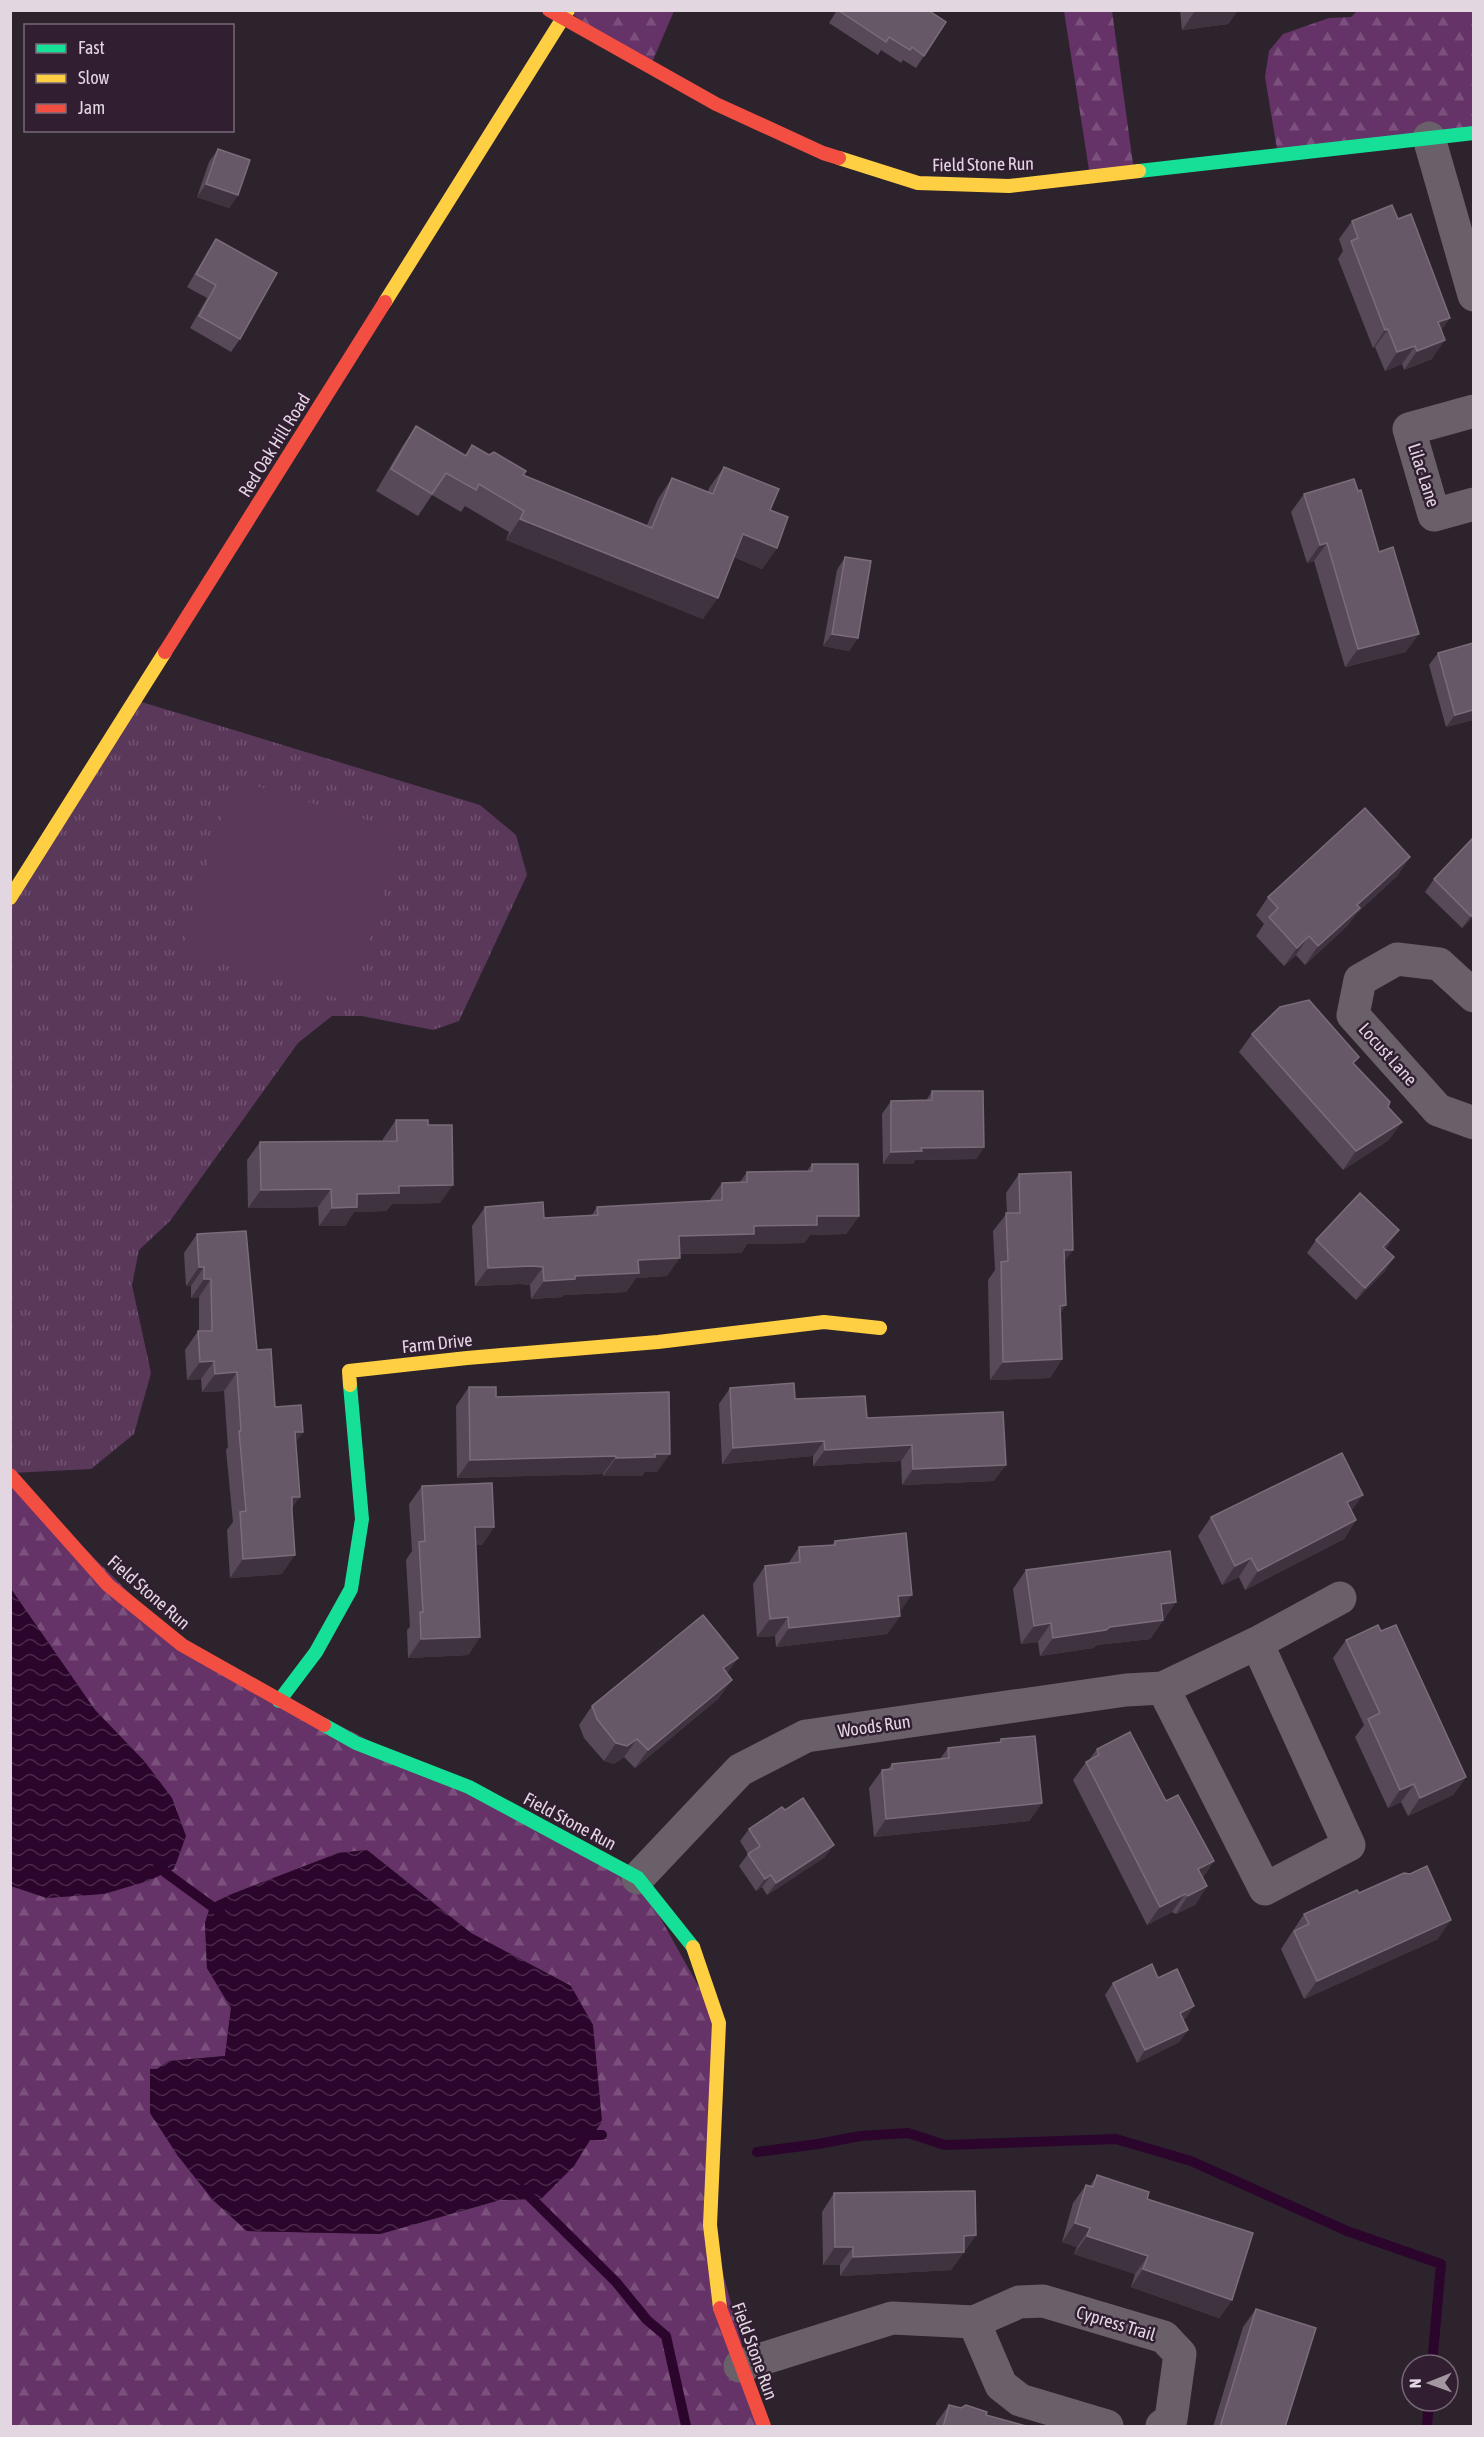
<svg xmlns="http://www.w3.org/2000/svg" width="1484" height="2437" font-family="'Asap Condensed',sans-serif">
<defs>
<pattern id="grass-tufts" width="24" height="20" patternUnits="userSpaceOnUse" patternTransform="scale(1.5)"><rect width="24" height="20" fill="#5a385a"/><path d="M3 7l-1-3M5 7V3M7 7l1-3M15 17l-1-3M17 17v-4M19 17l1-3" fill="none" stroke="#715471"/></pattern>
<pattern id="forest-firs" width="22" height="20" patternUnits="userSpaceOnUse" patternTransform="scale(1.5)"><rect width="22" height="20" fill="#653367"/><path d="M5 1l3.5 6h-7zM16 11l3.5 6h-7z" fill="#7b507c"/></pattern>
<pattern id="water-waves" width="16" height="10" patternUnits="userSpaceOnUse" patternTransform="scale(1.5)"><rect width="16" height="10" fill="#2c052d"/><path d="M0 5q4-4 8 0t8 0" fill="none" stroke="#4a294b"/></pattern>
</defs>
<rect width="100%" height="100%" fill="#2d232d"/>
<path fill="url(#grass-tufts)" d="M135,700l345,105 36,30 11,40 -68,146 -26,9 -71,-14h-30l-34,27 -128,178 -31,29 -7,35 19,88 -17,61 -43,35 -80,4 -1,-575z"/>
<g fill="url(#forest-firs)" fill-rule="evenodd">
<path d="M568,11h106l-24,56z"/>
<path d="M1064,11h48l22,160 -44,5z"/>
<path d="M1357,11h116v122l-195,22 -13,-78 4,-26 14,-17 46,-16 22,-1z"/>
<path d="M10,1475l172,170 456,233 81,145 -9,202 54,201h-753v-540l36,12 98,-136 -50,-52 -84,-121zM367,1850l104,83 100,53 -30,213 -41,1 -120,34 -133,-3 -34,-31 -35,-44 -28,-43 1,-44h6l12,-8 56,-5 6,-48 -24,-40 -2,-45 6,-19 21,-10 106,-41z"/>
</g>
<path fill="#5a385a" d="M234,779l168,52 -52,171 -168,-52z"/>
<g fill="url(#water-waves)">
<path d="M11,1589l84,121 50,52 27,36 14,38 -12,33 -26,12 -44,13 -57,4 -36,-12z"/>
<path d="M367,1850l104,83 100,53 22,39 9,96 -28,45 -33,33 -41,1 -120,34 -133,-3 -34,-31 -35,-44 -28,-43v-44h7l12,-8 56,-5 6,-48 -24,-40 -2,-45 6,-19 21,-10 107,-41z"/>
</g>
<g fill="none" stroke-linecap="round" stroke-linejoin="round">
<g stroke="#2c052d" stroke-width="10">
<path d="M158,1864l8,9 55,40"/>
<path d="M579,2135h23"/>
<path d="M757,2152l61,-8 42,-8 48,-3 37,12 171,-6 75,22 156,70 94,33 -9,101"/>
<path d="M522,2189l94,93 31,38 19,16 20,90"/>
<path d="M1427,2426l2,-25"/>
</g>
<g stroke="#6a606a" stroke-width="33">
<path d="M1429,138l45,157"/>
<path d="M1474,411l-65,18 25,86 40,-11"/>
<path d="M1474,996l-35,-32 -42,-5 -37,21 -7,35 85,95 36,13"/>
<path d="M1163,1688l102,201 84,-44 -92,-202"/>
<path d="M638,1878l102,-108 66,-34 320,-46 37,-2 94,-45 83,-45"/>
<path d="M974,2322l27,63 19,15 87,26"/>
<path d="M740,2366l152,-48 82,4 45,-20 24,-1 121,36 16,17 -9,65 -9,7"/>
</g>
<g stroke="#16e098" stroke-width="14">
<path d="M1139,171l335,-38"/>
<path d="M279,1701l37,-49 35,-63 11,-70 -12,-134"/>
<path d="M324,1725l32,18 113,44 169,91 55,69"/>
</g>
<g stroke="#ffcf43" stroke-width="14">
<path d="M839,158l79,25 91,3 130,-15"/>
<path d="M385,302l183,-292"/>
<path d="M10,898l155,-246"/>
<path d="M350,1385l-1,-14 118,-13 191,-16 166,-20 56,6"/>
<path d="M693,1947l26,76 -9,202 10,83"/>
</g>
<g stroke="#f24e42" stroke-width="14">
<path d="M549,10l167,94 107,49 16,5"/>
<path d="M165,652l220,-350"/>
<path d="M10,1475l98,110 74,60 142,80"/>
<path d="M720,2308l44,118"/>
</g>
</g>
<g fill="#574957">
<path d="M837,10h91l-4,46 -8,12 -13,-8 -2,3 -20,-13 -3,5 -49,-32z"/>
<path d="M1180,10h58l-10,14 -46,6z"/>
<path d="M218,149l20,46 -9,13 -32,-11 12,-35z"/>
<path d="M1398,219l52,99 -9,12 -9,29 -28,11 -2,-6 -17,7 -10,-24 -2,1 -35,-89 5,-8 -4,-12 13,-18z"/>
<path d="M216,239l24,100 -9,13 -41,-24 17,-30 -20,-11 21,-36z"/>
<path d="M416,426l49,29 7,-10 51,30 124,50 11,-26 14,-21 36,14 1,-4 15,-21 46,43 7,38 -15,21 -28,-12 -31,62 -197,-79 3,-8 -44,-26 -4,6 -29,-17 -14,21 -42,-25 26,-44z"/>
<path d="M1304,494l102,158 -61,15 -31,-106 -7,2 -16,-51z"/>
<path d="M845,557l13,81 -9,13 -26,-5 14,-76z"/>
<path d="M1473,643v77l-27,7 -17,-62 9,-12z"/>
<path d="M1473,838v81l-1,-1 -10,10 -37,-36 9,-13z"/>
<path d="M1410,857l-13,19 -40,37 -10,13 -42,39 -9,-10 -12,11 -28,-30 8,-12 -8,-9 12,-18z"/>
<path d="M1252,1034l102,30 34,43 1,33 -46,30 -104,-118z"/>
<path d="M932,1091l52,56 -8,12 -61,1 -2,4h-30l-1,-50 9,-13h35z"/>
<path d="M396,1120l32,5 12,78 -48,1 -6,7 -32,1 -9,14h-26l-1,-19 -70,1 -1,-48 13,-18 123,-1v-2z"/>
<path d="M812,1164l47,52 -13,18 -36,1 -6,8 -57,1 -6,9 -61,1 -13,22 -31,2 -10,14 -62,3 -2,2 -31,2 -1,-14 -10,-1 -45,2 -3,-60 13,-19 59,11 48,-3 5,-8 112,-6 13,-18 18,-1 7,-10 60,-1z"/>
<path d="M1019,1174l46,87 -4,53 1,45 -12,19 -60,2 -2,-100 7,-10 -2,-39 14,-18 -1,-20z"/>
<path d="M197,1234l60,116 18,57 28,25 -7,9 -4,68 -10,65 -52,4 -3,-48 6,-8 -7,-72 2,-3 -4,-56 -22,1 -1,-13 -14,1 -2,-30 13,-19h1v-34l-8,1v-12h-5l-2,-33z"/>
<path d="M1316,1240l74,3 -5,6 1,21 -30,30 -49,-47z"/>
<path d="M469,1387l27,10 161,75h-13l-2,4h-39v-2l-146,4 -1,-72z"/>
<path d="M730,1388l65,11 72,19 127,63 -92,4 -1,-24 -88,5v-10l-91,8 -3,-60z"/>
<path d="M422,1486l72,41 -12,18h-6l4,92 -12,18 -60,3 -1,-28 3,-3 -4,-67 6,-9 -3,-47z"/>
<path d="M1352,1511l4,9 -12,19 -99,51 -6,-13 -17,8 -24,-49 13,-19z"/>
<path d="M835,1541l65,71v4l-13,18 -111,13 -1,-11 -18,1 -4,-53 12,-18 23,-2 11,-17 33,-2z"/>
<path d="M1026,1570l150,32 -26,37 -53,6 -4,3 -53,8 -2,-14 -17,2 -8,-55z"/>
<path d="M1346,1640l120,137 -13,18 -45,21 -7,-14 -13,6 -33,-71 9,-12 -31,-67z"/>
<path d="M738,1658l-11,15 -8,25 -84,70 -11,-11 -10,7 -10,-3 -20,-23 -5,-13 13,-19z"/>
<path d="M1001,1739l41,64 -13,18 -155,16 -5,-49 13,-18 6,-1 4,-5 48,-5 8,-11 51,-6z"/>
<path d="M1097,1749l69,52 48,60 -11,16 4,9 -12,19 -19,9 -4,-2 -25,13 -74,-145 13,-18 3,-2z"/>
<path d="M785,1810l40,47 -58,38 -5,-8 -6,4 -17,-25 9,-12 -8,-13 9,-12z"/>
<path d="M1359,1893l79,46 -134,60 -23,-50 23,-35z"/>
<path d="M1158,1978l28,40 -3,2 5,10 -9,12 -42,21 -32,-68 8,-12z"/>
<path d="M1097,2175l50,24 85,101 -13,18 -88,-31 4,-13 -61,-20 3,-7 -15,-5 11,-39 13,-18 4,1z"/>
<path d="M834,2193l142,42 -25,35 -111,6v-11h-17l-1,-53z"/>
<path d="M1256,2309l29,118h-72l30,-100z"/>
<path d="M949,2405l37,10 44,12h-95l1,-4z"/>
</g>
<g fill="#403340">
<path d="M1201,10h37l-10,14 -46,6 13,-19z"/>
<path d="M206,184l32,11 -9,13 -32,-11z"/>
<path d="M1450,318l-13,18 1,-14z"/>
<path d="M1388,329l-13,18 -2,1 12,-18z"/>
<path d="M1445,340l-13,19 -28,11 13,-19z"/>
<path d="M1415,346l-13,18 -17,7 12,-19z"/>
<path d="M520,519l198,79 -15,21 -197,-79z"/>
<path d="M743,534l34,14 -15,21 -33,-14z"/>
<path d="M1327,543l-13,18 -7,2 13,-18z"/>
<path d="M832,634l26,4 -9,13 -26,-5z"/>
<path d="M1419,634l-13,18 -61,15 13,-18z"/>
<path d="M1473,710v10l-27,7 9,-12z"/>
<path d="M1410,857l-13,19 -40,37 -10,13 -42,39 13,-19 39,-41z"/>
<path d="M1473,913v2l-1,3 -10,10z"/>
<path d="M1309,936l-13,19 -12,11 13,-18z"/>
<path d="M1402,1122l-13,18 -46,30 13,-19z"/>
<path d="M984,1147l-8,12 -61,1 -2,4h-30l8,-12 30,-4z"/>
<path d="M453,1185l-13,18 -48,1 -6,7 -32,1 -9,14h-26l13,-18 25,-14 42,-8z"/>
<path d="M331,1189l-13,18 -70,1 13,-18z"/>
<path d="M817,1216h42l-13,18 -36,1 -6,8 -57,1 -6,9 -75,1 13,-18z"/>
<path d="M1399,1230l-9,13 -16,16 9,-12z"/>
<path d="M1064,1250h9l-13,18z"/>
<path d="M1394,1257l-8,13 -30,30 9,-12z"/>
<path d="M680,1258l-13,18 -31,2 -10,14 -62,3 -2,2 -31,2 13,-18 31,-5 63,-16z"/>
<path d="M533,1266l10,1 -13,18 -10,-1 -45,2 13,-18z"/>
<path d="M199,1267h5l-13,19h-5z"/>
<path d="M204,1279h7l-12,18 -8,1z"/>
<path d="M1066,1305l-12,19 6,-18z"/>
<path d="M1062,1359l-12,19 -60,2 13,-18z"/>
<path d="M214,1361l-13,18 -14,1 13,-18z"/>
<path d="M237,1372l-13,19 -22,1 13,-18z"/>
<path d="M295,1432h8l-13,18z"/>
<path d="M824,1441l-11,15 -91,8 11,-16z"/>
<path d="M912,1445l-11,16 -88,5 12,-16z"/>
<path d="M655,1454h15l-13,18h-13l-2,4h-39l13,-18z"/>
<path d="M616,1456l-13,18 -146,4 13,-18z"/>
<path d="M1006,1465l-12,16 -92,4 11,-16z"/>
<path d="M1363,1495l-13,18 -3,-11z"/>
<path d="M292,1497h8l-13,18z"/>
<path d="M1356,1520l-12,19 -99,51 13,-19z"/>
<path d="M475,1527h19l-12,18 -20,1z"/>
<path d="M295,1555l-13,19 -52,4 13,-19z"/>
<path d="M1251,1558l-12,19 -17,8 13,-19z"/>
<path d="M912,1595l-13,18 -1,-17z"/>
<path d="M1176,1602l-13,18 -2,-16z"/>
<path d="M900,1616l-13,18 -111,13 13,-19z"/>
<path d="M788,1617l-13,19 -18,1 13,-18z"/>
<path d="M1163,1620l-13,19 -53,6 -4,3 -53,8 13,-18 57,-11z"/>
<path d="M1051,1623l-13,19 -17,2 13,-18z"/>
<path d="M480,1637l-12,18 -60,3 13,-19z"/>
<path d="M738,1658l-13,18 -2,-8z"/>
<path d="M732,1680l-13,18 -84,70 13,-18z"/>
<path d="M637,1739l-13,18 -10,7 -10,-3 12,-18z"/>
<path d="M1466,1777l-13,18 -45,21 12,-18z"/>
<path d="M1414,1784l-13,18 -13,6 12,-18z"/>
<path d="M1042,1803l-13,18 -155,16 12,-18z"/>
<path d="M834,1845l-9,12 -58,38 9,-12z"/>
<path d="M1214,1861l-13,18 -3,-10z"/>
<path d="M771,1875l-9,12 -6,4 9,-12z"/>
<path d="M1207,1886l-12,19 -19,9 12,-18z"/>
<path d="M1185,1894l-13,18 -25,13 13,-18z"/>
<path d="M1451,1920l-13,19 -134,60 13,-18z"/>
<path d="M1194,2006l-8,12 -15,7 9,-12z"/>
<path d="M1188,2030l-9,12 -42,21 8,-13z"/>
<path d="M1075,2223l15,5 -13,19 -15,-5z"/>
<path d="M976,2235l-25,35 -111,6 13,-19 111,-21z"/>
<path d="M1087,2236l61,20 -13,18 -61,-20z"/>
<path d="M835,2247h18l-13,18h-17z"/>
<path d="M1143,2269l89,31 -13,18 -88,-31z"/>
</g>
<g fill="#665866" stroke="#7a6c79" stroke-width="1.5">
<path d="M838,10h90l18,12 -22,34 -12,-9 -2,3 -21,-13 -3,5z"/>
<path d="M218,149l32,11 -12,35 -32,-11z"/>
<path d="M1392,205l6,14 13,-5 39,104 -12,4 7,18 -28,11 -2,-5 -18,6 -9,-23 -3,1 -34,-89 7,-3 -6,-17z"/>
<path d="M216,239l61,34 -37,66 -41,-23 17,-31 -20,-11z"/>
<path d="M416,426l50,30 6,-11 17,10 5,-3 32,19 -3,4 129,53 20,-50 41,16 11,-27 55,22 -9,21 18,7 -11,31 -34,-14 -25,64 -198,-79 4,-8 -45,-27 -3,6 -30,-17 -14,21 -41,-25z"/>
<path d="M1354,479l4,12 3,-1 18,62 14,-5 26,87 -61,15 -31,-106 -7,2 -16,-51z"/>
<path d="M845,557l26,4 -13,77 -26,-4z"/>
<path d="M1473,643v67l-18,5 -17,-62z"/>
<path d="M1365,808l45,49 -53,48 3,3 -42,38 -9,-10 -12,12 -28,-31 9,-9 -10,-11z"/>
<path d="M1473,838v75l-2,3 -37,-37z"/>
<path d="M1309,1000l50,57 -6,6 37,39 -2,5 14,15 -46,29 -104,-117 28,-27z"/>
<path d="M932,1091h51l1,56 -63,1 1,3 -31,1v-51l41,-1z"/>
<path d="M396,1120h32v5h24l1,60 -54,1v7l-42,1v13l-25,1 -1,-19 -70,1 -1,-48 137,-1z"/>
<path d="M812,1164h46l1,52h-42v9l-63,1v8l-75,2 1,22 -42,2 1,13 -64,3v3l-31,2 -1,-14 -10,-1 -45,2 -3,-61 58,-5 1,16 54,-3 -1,-8 125,-7v-17l25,-1v-10l65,-1z"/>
<path d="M1071,1172l2,78h-9l2,55 -6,1 2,53 -59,3 -2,-100 7,-1 -2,-48h14l-1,-39z"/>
<path d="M1360,1193l39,37 -16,17 11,10 -29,31 -49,-48z"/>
<path d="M246,1231l11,119 14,-1 4,58 26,-2 2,27h-8l5,65h-8v14l3,44 -52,4 -3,-47 6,-1 -7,-80h2l-4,-59 -22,2 -1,-13 -14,1 -2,-31h14l-1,-52h-7v-12h-5l-2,-33z"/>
<path d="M794,1383l1,16 70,-3 2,22 136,-6 3,53 -93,4 -1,-24 -87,5 -1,-9 -91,7 -3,-60z"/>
<path d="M469,1387h27v10l173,-5 1,62h-15v3l-39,1v-2l-146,4z"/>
<path d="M1342,1453l21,42 -16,7 9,18 -98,51 -7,-13 -16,8 -24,-49z"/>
<path d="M492,1483l2,44h-19l5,110 -59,2 -1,-27h3l-4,-70 6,-1 -3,-55z"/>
<path d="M906,1533l6,62 -14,1 2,20 -111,12 -1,-11 -18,2 -5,-53 35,-4 -1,-15 36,-2v-4z"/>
<path d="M1170,1551l6,51 -15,2 2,16 -53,7 -4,3 -53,8 -2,-15 -17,3 -8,-56z"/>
<path d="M703,1615l35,43 -15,10 9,12 -84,70 -11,-11 -10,7 -11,-3 -19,-24 -5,-13z"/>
<path d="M1378,1625l3,6 15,-6 70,152 -46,21 -6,-14 -14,6 -32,-71 12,-6 -34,-73z"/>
<path d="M1130,1732l36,69 12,-6 36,66 -16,8 9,17 -19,10 -3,-2 -25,13 -74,-145 13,-7 -2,-6z"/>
<path d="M1035,1736l7,67 -156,16 -4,-49 10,-1v-5l57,-6 -1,-10 53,-6v-3z"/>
<path d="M803,1798l31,47 -58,38 -5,-8 -6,4 -17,-25 12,-8 -11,-17 33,-22 3,3z"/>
<path d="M1427,1866l24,54 -134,61 -23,-50 15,-7 -5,-10 53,-24 2,3 45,-20 6,1z"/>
<path d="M1152,1964l6,14 19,-9 17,37 -14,7 8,17 -43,20 -32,-67z"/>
<path d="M1097,2175l52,17 -2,7 106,34 -21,67 -89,-31 5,-13 -61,-20 3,-8 -15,-5 11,-38 7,2z"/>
<path d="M975,2191l1,44 -12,1v16l-111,5v-10h-18l-1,-54z"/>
<path d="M1256,2309l60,19 -31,99h-65z"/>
<path d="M949,2405l12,3 5,-3 21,7 -1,3 44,12h-87z"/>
</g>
<g text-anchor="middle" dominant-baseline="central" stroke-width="5" stroke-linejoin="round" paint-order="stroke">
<g font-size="18" fill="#e2d6e1" stroke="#311f31">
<text transform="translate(983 164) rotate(-1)">Field Stone Run</text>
<text transform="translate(274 445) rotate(-58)">Red Oak Hill Road</text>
<text transform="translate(1424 475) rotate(72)">Lilac Lane</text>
<text transform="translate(1388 1054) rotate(48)">Locust Lane</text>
<text transform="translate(437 1343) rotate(-6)">Farm Drive</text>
<text transform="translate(149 1592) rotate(41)">Field Stone Run</text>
<text transform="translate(874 1726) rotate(-8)">Woods Run</text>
<text transform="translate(570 1821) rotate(28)">Field Stone Run</text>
<text transform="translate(1116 2323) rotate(17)">Cypress Trail</text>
<text transform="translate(755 2351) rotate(70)">Field Stone Run</text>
</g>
</g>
<rect width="1484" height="2437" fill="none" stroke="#e2d6e1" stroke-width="24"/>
<rect x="24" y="24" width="210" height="108" fill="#311f31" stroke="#786877" stroke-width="1.5"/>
<rect x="36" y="44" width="30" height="9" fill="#16e098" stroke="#786877" stroke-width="1.5"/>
<text x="78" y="54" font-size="18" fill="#e2d6e1">Fast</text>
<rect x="36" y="74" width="30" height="9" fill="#ffcf43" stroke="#786877" stroke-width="1.5"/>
<text x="78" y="84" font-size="18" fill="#e2d6e1">Slow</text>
<rect x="36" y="104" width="30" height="9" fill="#f24e42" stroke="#786877" stroke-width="1.5"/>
<text x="78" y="114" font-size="18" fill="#e2d6e1">Jam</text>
<g transform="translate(1430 2383) rotate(269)"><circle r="28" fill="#311f31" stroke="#786877" stroke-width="1.5"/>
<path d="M0-4.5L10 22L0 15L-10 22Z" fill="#a397a2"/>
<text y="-9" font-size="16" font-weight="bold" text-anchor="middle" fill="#e2d6e1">N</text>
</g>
</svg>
